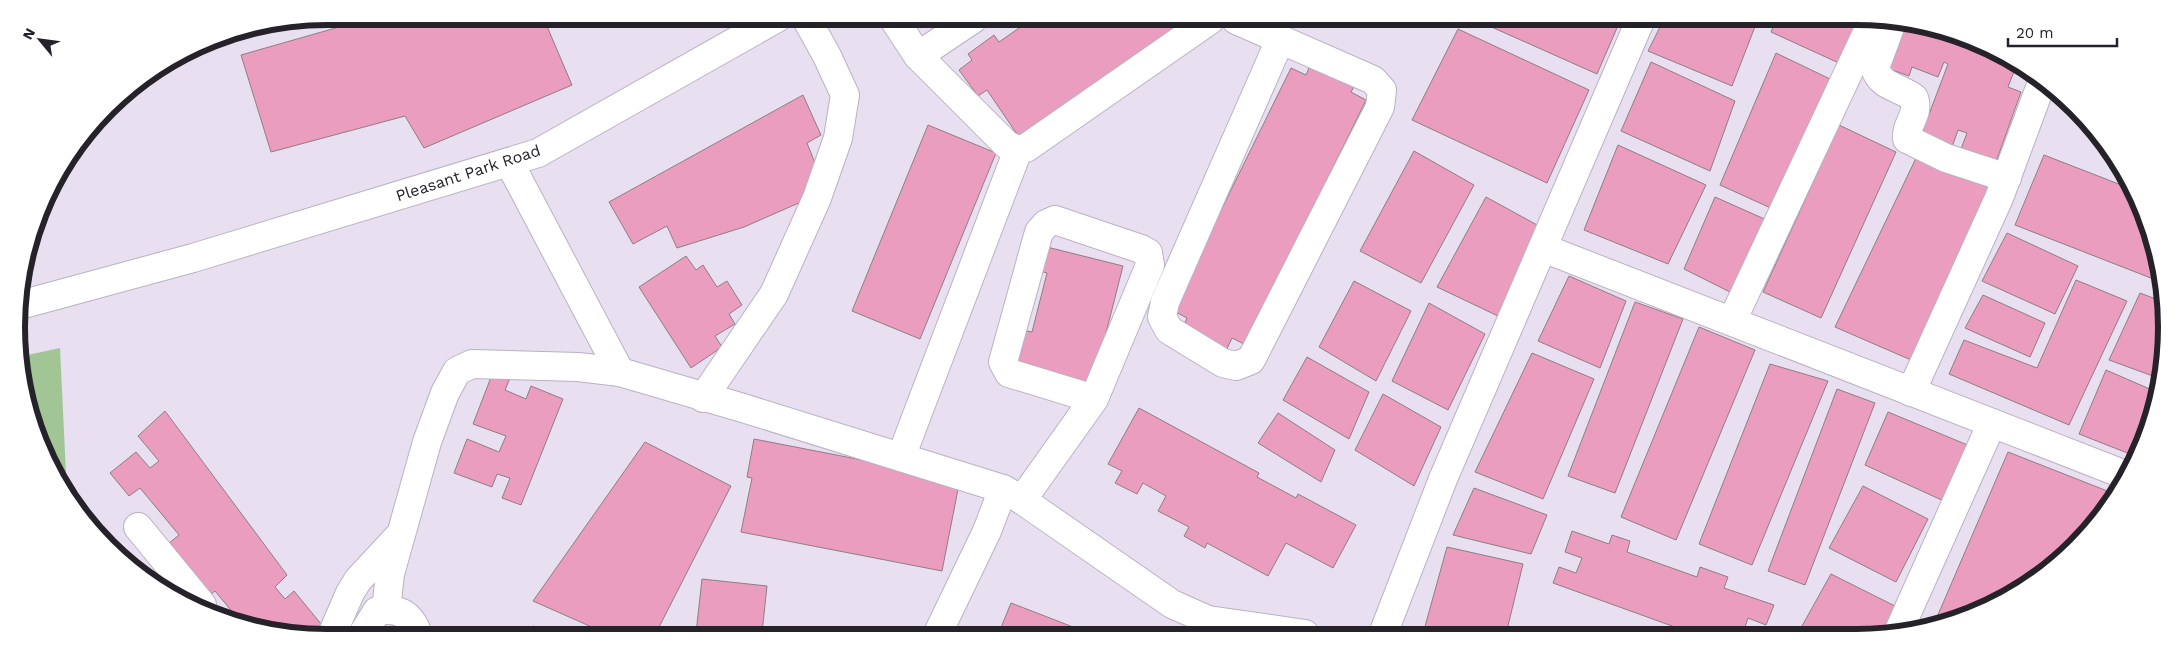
<svg xmlns="http://www.w3.org/2000/svg" width="2183" height="654" font-family="'Work Sans',sans-serif">
<rect width="100%" height="100%" fill="#e8dff0"/>
<path fill="#a1c595" d="M60,348l7,148 -40,-89 -4,-51z"/>
<g fill="#ea9dbe" stroke="#907d84">
<path d="M367,16l176,1 29,68 -148,63 -19,-32 -134,36 -30,-97 98,-28z"/>
<path d="M1032,19h134l11,17 -154,107 -36,-53 -9,6 -19,-26 13,-10 -4,-6 26,-19 5,7z"/>
<path d="M1478,21h142l-23,53z"/>
<path d="M1663,21l87,1 6,2 -24,62 -84,-35z"/>
<path d="M1775,22h82l-16,42 -70,-32z"/>
<path d="M1897,22h20l100,42 -9,23 13,5 -25,70 -35,-13 6,-16 -9,-3 -7,20 -31,-12 28,-74 -4,-2 -6,15 -26,-10 -3,9 -28,-10z"/>
<path d="M1458,29l131,61 -42,93 -135,-63z"/>
<path d="M1776,53l54,26 -57,130 -53,-24z"/>
<path d="M1313,59l44,22 -6,11 15,8 -120,245 -14,-7 -7,15 -44,-22 6,-13 -15,-8 119,-242 15,7z"/>
<path d="M1651,62l84,39 -25,70 -89,-40z"/>
<path d="M803,95l18,40 -14,8 8,20 -14,39 -57,25 -67,21 -10,-22 -34,18 -24,-42z"/>
<path d="M928,125l68,28 -76,186 -68,-28z"/>
<path d="M1839,125l57,27 -75,166 -58,-26z"/>
<path d="M1618,145l88,40 -38,79 -84,-34z"/>
<path d="M1414,151l60,34 -53,98 -61,-32z"/>
<path d="M1918,154l78,35 -85,171 -76,-33z"/>
<path d="M2044,155l85,33 32,79v15l-146,-57z"/>
<path d="M1486,197l53,29 -41,90 -61,-29z"/>
<path d="M1715,197l54,24 -33,74 -52,-26z"/>
<path d="M2007,233l71,33 -23,48 -73,-33z"/>
<path d="M1043,246l80,20 -30,118 -80,-21 9,-33 10,2 15,-59 -10,-3z"/>
<path d="M686,256l10,14 7,-5 14,22 10,-6 15,24 -13,9 6,10 -20,12 7,11 -31,21 -52,-81z"/>
<path d="M1569,276l57,25 -26,67 -62,-27z"/>
<path d="M2076,280l51,21 -58,124 -120,-51 15,-34 73,28z"/>
<path d="M1354,281l57,30 -35,70 -57,-34z"/>
<path d="M2140,293l21,8v78l-52,-19z"/>
<path d="M1983,295l62,28 -15,34 -65,-29z"/>
<path d="M1635,302l48,17 -68,174 -47,-17z"/>
<path d="M1429,303l56,31 -37,76 -56,-29z"/>
<path d="M1699,327l56,23 -79,190 -55,-23z"/>
<path d="M1532,353l62,26 -51,120 -68,-27z"/>
<path d="M1307,357l62,35 -20,47 -66,-39z"/>
<path d="M1770,364l58,17 -76,184 -53,-21z"/>
<path d="M2106,370l53,23 -24,63 -56,-22z"/>
<path d="M493,372l17,6 -5,12 21,9 5,-13 32,13 -42,106 -19,-7 8,-20 -13,-4 -5,13 -38,-14 13,-34 32,13 7,-16 -33,-12z"/>
<path d="M1837,389l38,14 -70,182 -37,-14z"/>
<path d="M1383,394l58,33 -27,59 -59,-36z"/>
<path d="M1139,408l120,65 -2,4 39,21 2,-4 58,31 -23,43 -47,-25 -18,33 -61,-33 -2,5 -21,-12 5,-9 -31,-16 8,-15 -23,-13 -6,11 -22,-11 7,-12 -14,-7z"/>
<path d="M165,411l122,164 -12,12 10,12 9,-8 32,39 -2,2h-58l-27,-12 -24,-29 -5,4 -42,-51 11,-9 -39,-47 -11,8 -19,-23 26,-21 14,16 9,-7 -21,-25z"/>
<path d="M1888,412l82,34 -24,56 -81,-37z"/>
<path d="M1278,413l57,37 -14,32 -63,-39z"/>
<path d="M754,439l206,40 -18,92 -201,-39 11,-54 -5,-1z"/>
<path d="M645,442l86,44 -75,147 -53,-1 -70,-31z"/>
<path d="M2008,452l107,42 -54,66 -86,54 -41,10z"/>
<path d="M1863,486l65,33 -32,63 -67,-34z"/>
<path d="M1474,488l73,27 -16,39 -78,-19z"/>
<path d="M1572,531l37,13 3,-9 18,6 -3,11 70,25 3,-10 28,10 -4,11 50,17 -8,20 -18,-7 -4,12 13,5h-60l-144,-52 6,-16 17,6 6,-15 -17,-6z"/>
<path d="M1447,547l76,17 -17,70h-65l-17,-4z"/>
<path d="M1831,574l66,33 -14,28h-86z"/>
<path d="M702,579l65,7 -5,47h-66z"/>
<path d="M1011,603l75,29v1h-78l-8,-3z"/>
<path d="M533,626l17,6h-20z"/>
</g>
<g fill="none" stroke-linecap="round" stroke-linejoin="round">
<defs>
<g id="minor">
<path d="M893,18l25,38 89,89 11,5 8,-2 184,-128"/>
<path d="M1236,20l137,60 9,10 -2,17 -129,253 -15,6 -13,-3 -54,-33 -7,-13 3,-15 115,-262"/>
<path d="M1892,22l-17,46c5,19 25,19 39,30 6,17 -9,26 -7,41l39,19 61,20"/>
<path d="M918,56l55,-37"/>
<path d="M509,162l111,210"/>
<path d="M1543,248l585,228"/>
<path d="M20,305l173,-47 345,-105 239,-135"/>
<path d="M1732,321l140,-299"/>
<path d="M1911,392l88,-194 43,-116"/>
<path d="M703,398l71,-104 43,-96 21,-60 7,-43 -18,-39 -21,-38"/>
<path d="M901,457l117,-307"/>
<path d="M1022,500l72,-101 56,-134 -2,-12 -7,-4 -86,-29 -9,4 -7,8 -36,130 6,11 85,26"/>
<path d="M138,527l64,78"/>
<path d="M386,610l4,-36 37,-132 18,-49 12,-22 15,-7 106,3 42,5 123,36 260,81 19,11 150,104 36,16 97,14"/>
<path d="M333,632l17,-39 8,-13 40,-43"/>
<path d="M364,632l13,-21c20,-3 32,1 40,21"/>
<path d="M938,633l49,-102 16,-42"/>
<path d="M1383,634l60,-155 197,-458"/>
<path d="M1897,635l95,-212"/>
</g>
</defs>
<use href="#minor" stroke="#bab2c2" stroke-width="30"/>
<use href="#minor" stroke="#fff" stroke-width="28"/>
</g>
<g text-anchor="middle" dominant-baseline="central" stroke-width="4" stroke-linejoin="round" paint-order="stroke">
<g font-size="16" fill="#252229" stroke="#fff">
<text transform="translate(468 173) rotate(-18)">Pleasant Park Road</text>
</g>
</g>
<path d="M0 0H2183V654H0ZM327 25H1856A302 302 0 0 1 2158 327V327A302 302 0 0 1 1856 629H327A302 302 0 0 1 25 327V327A302 302 0 0 1 327 25Z" fill="#fff" fill-rule="evenodd"/>
<path fill="none" stroke="#252229" stroke-width="6" d="M327 25H1856A302 302 0 0 1 2158 327V327A302 302 0 0 1 1856 629H327A302 302 0 0 1 25 327V327A302 302 0 0 1 327 25Z"/>
<g transform="translate(40 40) rotate(299)" stroke="#ffffff" stroke-width="4" paint-order="stroke">
<path d="M0-4L9 19L0 12L-9 19Z" fill="#252229"/>
<text y="-8" font-size="14" font-weight="bold" text-anchor="middle" fill="#252229">N</text>
</g>
<path d="M2008 38v8h109v-8" fill="none" stroke="#252229" stroke-width="2.5"/>
<text x="2016" y="38" font-size="15" fill="#252229" stroke="#ffffff" stroke-width="4" paint-order="stroke">20 m</text>
</svg>
